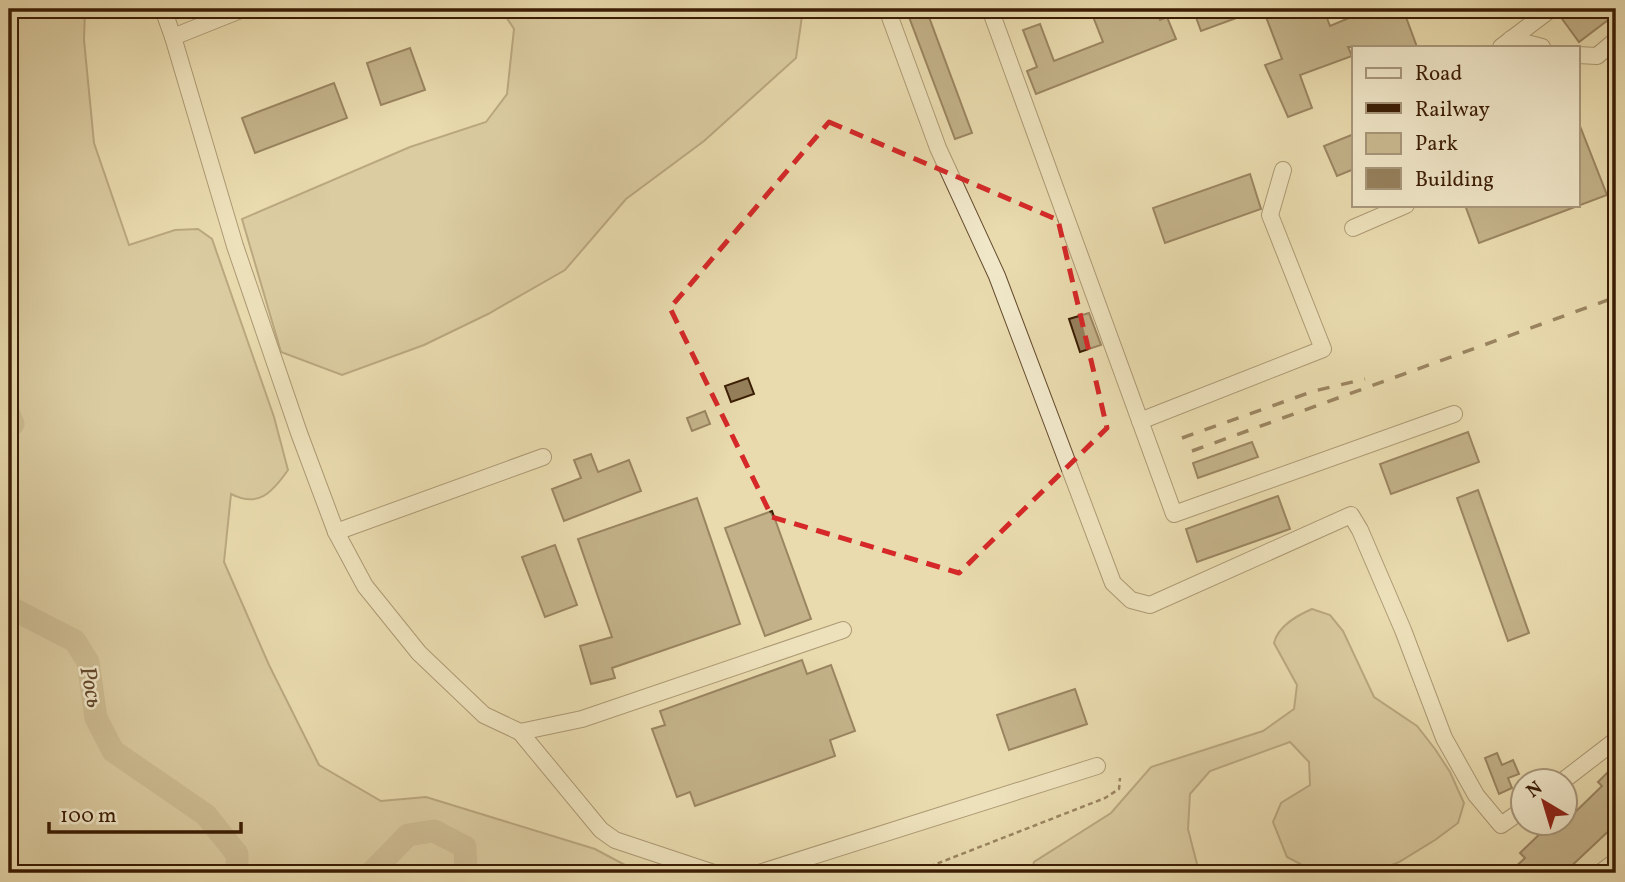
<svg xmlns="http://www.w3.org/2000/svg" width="1625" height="882" font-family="Vollkorn,serif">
<rect width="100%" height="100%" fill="#e9dbae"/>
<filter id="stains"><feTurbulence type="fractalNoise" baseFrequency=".00286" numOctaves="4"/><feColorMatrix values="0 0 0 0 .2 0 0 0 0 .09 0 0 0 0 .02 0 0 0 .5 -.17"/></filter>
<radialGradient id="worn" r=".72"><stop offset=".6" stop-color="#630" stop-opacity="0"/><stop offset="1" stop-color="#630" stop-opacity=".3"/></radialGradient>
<g fill="#cbbb91" stroke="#836c4a" stroke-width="2">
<path d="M9,9h76l-1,31 10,103 35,102 46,-15 23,-1 14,10 62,178 14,53c-16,23 -30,38 -57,24l-7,68 45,103 50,100 62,36 45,-4 169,52 45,24h-631z"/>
<path d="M501,9h302l-7,49 -92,83 -78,58 -61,71 -77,44 -64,31 -82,30 -61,-23 -39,-133 168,-72 76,-25 21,-28 7,-65z"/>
<path d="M1312,609l18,6 13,16 31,66 43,29 18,23 15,23 14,31 -6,20 -23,17 -36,22 -26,11h-56l-30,-16 -14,-35 8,-19 29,-18 -1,-23 -19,-20 -80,29 -20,23 -2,35 9,35 6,9h-172l3,-11 77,-49 40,-46 112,-36 31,-22 3,-24 -23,-42c4,-17 22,-27 38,-34z"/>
</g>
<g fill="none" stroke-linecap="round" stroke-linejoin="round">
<g stroke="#ae9a74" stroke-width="23">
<path d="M9,414l4,10 -4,3"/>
<path d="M9,607l66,34 13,21 8,56 17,33 93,64 31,39v19"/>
<path d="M371,873l37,-38 26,-4 31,16 1,26"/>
</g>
</g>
<g fill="#95805c" stroke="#3b1d04" stroke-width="2">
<path d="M906,9h20l46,124 -17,6z"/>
<path d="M1090,9h24l1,4 10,-4h31l4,11 7,-3 9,22 -140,55 -9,-23 10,-4 -14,-37 17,-6 14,37 49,-19z"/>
<path d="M1193,9h64l1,1 -57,21z"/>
<path d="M1263,9h48l3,9 11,-5 5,13 24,-10 -2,-7h51l14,38h-69l4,9 -52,19 12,33 -24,9 -23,-52 17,-6z"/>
<path d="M1570,9h46v5l-37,28 -19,-26z"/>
<path d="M410,48l15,42 -44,15 -14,-42z"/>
<path d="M334,83l13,35 -92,35 -13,-35z"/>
<path d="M1578,121l29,74 -128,48 -14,-38h113z"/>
<path d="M1354,134v35l-17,7 -13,-30z"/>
<path d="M1250,174l11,35 -96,34 -12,-35z"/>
<path d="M1089,313l12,32 -21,7 -11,-33z"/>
<path d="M748,378l6,16 -23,8 -6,-16z"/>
<path d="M705,411l5,13 -18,7 -5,-13z"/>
<path d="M1468,432l11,30 -88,32 -11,-30z"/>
<path d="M1252,442l6,15 -60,21 -5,-15z"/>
<path d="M591,454l7,18 31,-12 12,31 -77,30 -12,-32 29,-11 -7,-18z"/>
<path d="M1478,490l51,143 -21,8 -51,-143z"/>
<path d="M1278,496l12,33 -93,33 -11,-33z"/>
<path d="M697,498l43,126 -128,44 3,10 -24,6 -11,-38 32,-9 -34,-98z"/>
<path d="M772,511l39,108 -46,17 -40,-108z"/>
<path d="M555,545l22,60 -32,12 -23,-60z"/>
<path d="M802,660l5,14 24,-9 24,66 -25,9 5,16 -140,50 -5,-14 -13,5 -25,-68 13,-4 -5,-14z"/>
<path d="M1075,689l12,35 -78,26 -12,-35z"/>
<path d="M1497,753l5,12 11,-5 6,14 -11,4 4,10 -13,6 -14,-36z"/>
<path d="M1616,764v60l-52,49h-55l16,-15 -5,-5 27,-26 6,6 12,-11 37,-36 -4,-4z"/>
</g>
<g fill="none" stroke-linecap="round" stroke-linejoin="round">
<defs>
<g id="minor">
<path d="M163,9l10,28 62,209 64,187 37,99 29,54 54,67 65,62 36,17 81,98 14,10 99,33h16"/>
<path d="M887,9l51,139 59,128 116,307 18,17 19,5 201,-90 9,15 43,100 41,108 32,57 25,30 23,-16"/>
<path d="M990,9l184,505 280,-100"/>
<path d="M173,37l70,-28"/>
<path d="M1511,39l31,8"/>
<path d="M1501,47l50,-38"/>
<path d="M1578,55l19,1 19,-16"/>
<path d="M1353,228l53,-23"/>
<path d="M1140,421l183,-72 -53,-134 13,-45"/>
<path d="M336,532l207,-75"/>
<path d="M520,732l62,-13 261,-89"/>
<path d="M1564,780l52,-40"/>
<path d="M759,873l338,-107"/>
<path d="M1600,873l16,-12"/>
</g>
</defs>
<use href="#minor" stroke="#664c2e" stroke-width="18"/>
<path stroke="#3b1d04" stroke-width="2.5" stroke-dasharray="5 3.5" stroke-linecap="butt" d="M905,873l26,-7 174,-68 14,-9 1,-11"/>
<use href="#minor" stroke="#f1e8ca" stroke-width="16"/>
<g stroke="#3b1d04" stroke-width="3.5" stroke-dasharray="12 12" stroke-linecap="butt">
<path d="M1182,438l132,-47 51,-12"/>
<path d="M1192,451l424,-154"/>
</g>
</g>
<path d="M0 0H1625V882H0ZM829,122l229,98 49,208 -148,145 -187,-56 -102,-209z" fill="#e9dbae" fill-opacity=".55" fill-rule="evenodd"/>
<path fill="none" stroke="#d62828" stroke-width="5" stroke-dasharray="14 9" stroke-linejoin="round" d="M829,122l229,98 49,208 -148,145 -187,-56 -102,-209z"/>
<g text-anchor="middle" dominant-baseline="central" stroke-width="5" stroke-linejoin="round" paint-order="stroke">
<g font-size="23" font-style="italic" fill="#63492b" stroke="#f1e8ca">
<text transform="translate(90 687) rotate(79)">Рось</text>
</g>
</g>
<rect width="1625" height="882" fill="none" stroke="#e9dbae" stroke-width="35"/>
<rect x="10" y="10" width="1604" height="861" fill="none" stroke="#3b1d04" stroke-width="3.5"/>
<rect x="18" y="18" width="1590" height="847" fill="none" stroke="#3b1d04" stroke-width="2"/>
<rect x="1352" y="46" width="228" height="161" fill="#f1e8ca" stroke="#a8977b" stroke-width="2"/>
<rect x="1366" y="68" width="35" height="10" fill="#f1e8ca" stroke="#a8977b" stroke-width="2"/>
<text x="1415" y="80" font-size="21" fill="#3b1d04">Road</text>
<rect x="1366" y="103" width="35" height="10" fill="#3b1d04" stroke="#a8977b" stroke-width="2"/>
<text x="1415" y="116" font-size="21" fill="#3b1d04">Railway</text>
<rect x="1366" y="133" width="35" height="21" fill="#cbbb91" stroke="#a8977b" stroke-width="2"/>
<text x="1415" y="150" font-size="21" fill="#3b1d04">Park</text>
<rect x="1366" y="168" width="35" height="21" fill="#95805c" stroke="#a8977b" stroke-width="2"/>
<text x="1415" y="186" font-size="21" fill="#3b1d04">Building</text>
<g transform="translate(1544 802) rotate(322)"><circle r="33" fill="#f1e8ca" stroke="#a8977b" stroke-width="2"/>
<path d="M0-5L12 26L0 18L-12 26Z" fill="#8f2418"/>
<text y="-10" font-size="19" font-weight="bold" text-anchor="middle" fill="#3b1d04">N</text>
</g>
<path d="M49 822v10h192v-10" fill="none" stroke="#3b1d04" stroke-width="3.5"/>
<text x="60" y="822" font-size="21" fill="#3b1d04" stroke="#f1e8ca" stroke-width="5" paint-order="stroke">100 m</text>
<rect width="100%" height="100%" filter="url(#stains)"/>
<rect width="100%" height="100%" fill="url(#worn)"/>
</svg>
